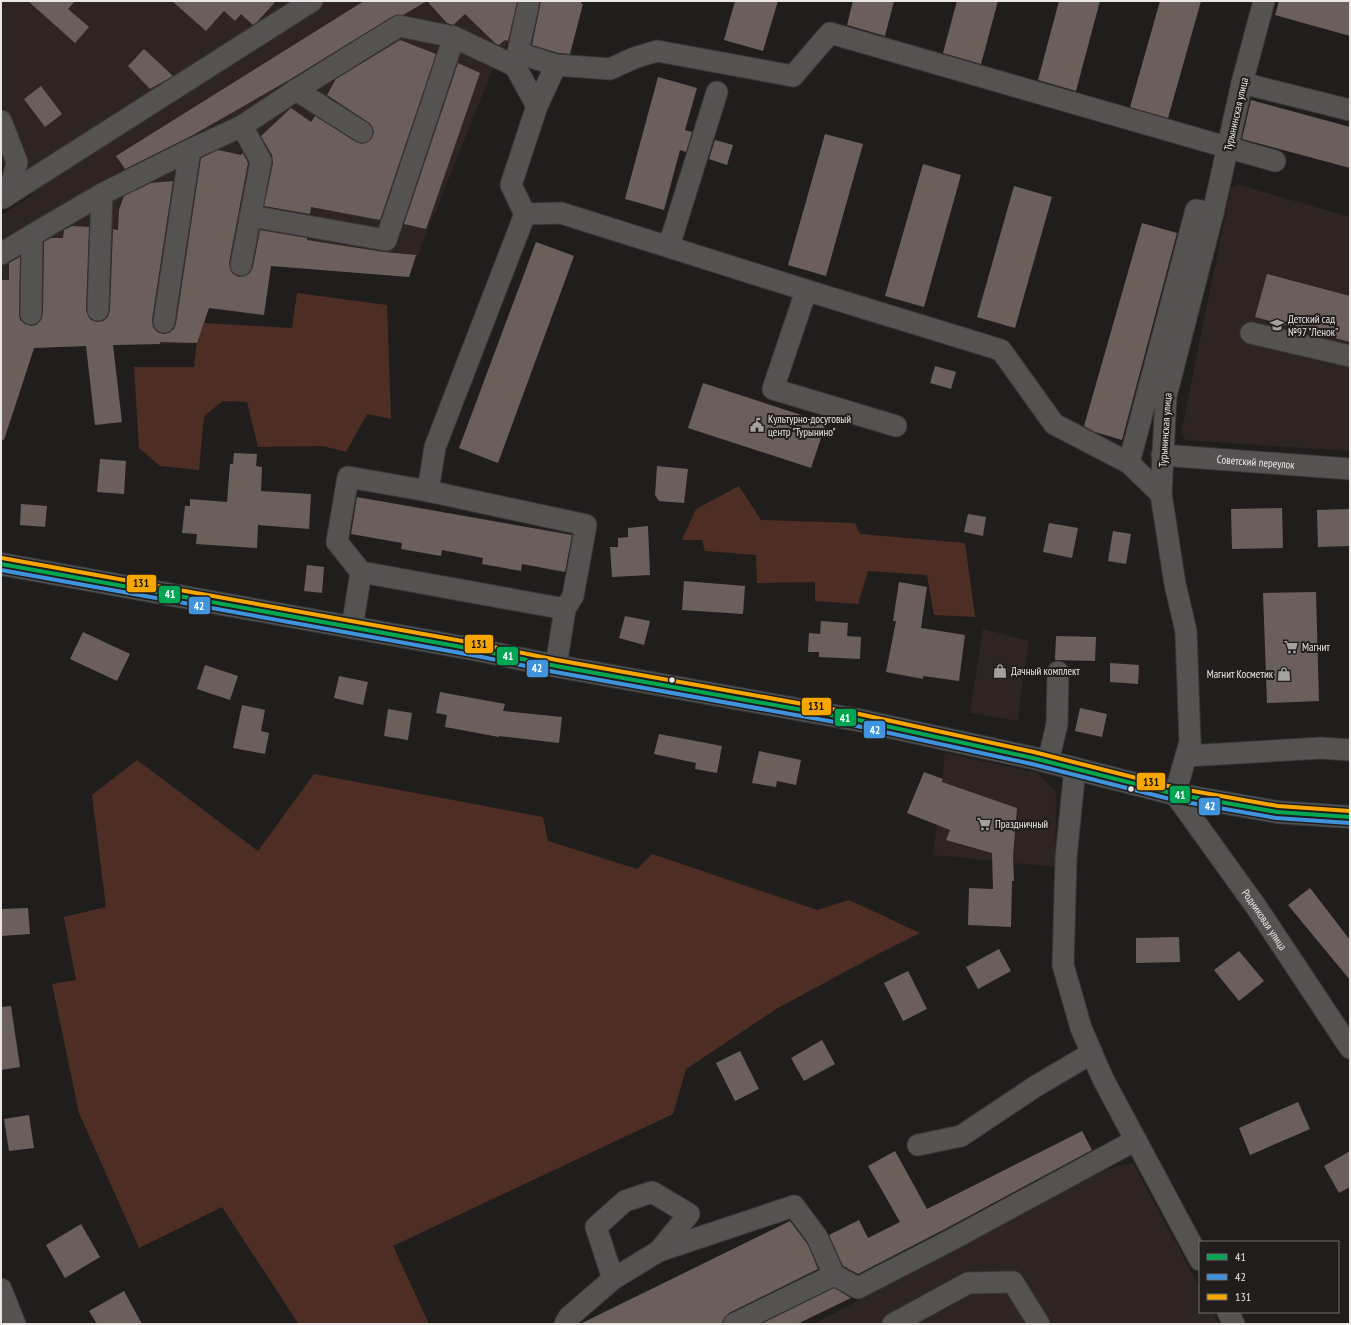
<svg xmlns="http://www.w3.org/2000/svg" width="1351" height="1325" font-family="'PT Sans Narrow',sans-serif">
<rect width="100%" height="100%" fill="#201e1d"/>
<g fill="#2e2523">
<path d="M1,1h515l9,11 -31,54 -85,211 -138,-11 -7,49 -55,-7 -12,35 -162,5 -24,71h-10v-204l33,-21 -33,-32z"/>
<path d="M1239,185l111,32v234l-165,-11 -4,-7 50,-245z"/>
<path d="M983,629l46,12 -9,59 -2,21 -48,-8z"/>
<path d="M945,753l93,20 18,19 -1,75 -122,-12z"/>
<path d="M1133,1163l67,125v24h13l6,12h-405l293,-155z"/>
</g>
<g fill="#4e2e24">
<path d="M297,293l90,12 4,114 -24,-5 -21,38 -23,-6 -65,1 -11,-45 -24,-1 -19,15 -5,54 -39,-4 -21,-18 -5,-81h60l3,-24 7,-20 88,5z"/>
<path d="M739,486l22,34 94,3 5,11 105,9 10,74 -41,-2 -7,-40 -59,-4 -10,33 -43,-3v-19l-58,1 -1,-28 -51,-4 -3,-11h-20l14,-31z"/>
<path d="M137,760l121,91 56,-77 229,43 5,24 89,28 15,-15 165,56 32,-10 71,33 -42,21 -102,55 -90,60 -13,45 -280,132 36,78h-132l1,-1 -76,-116 -83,41 -60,-135 -27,-129 24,-4 -12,-63 42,-10 -14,-112z"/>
</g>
<g fill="#6a5f5b">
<path d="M28,1h47l-7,8 21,18 -14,16z"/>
<path d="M172,1h104l-19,21 -4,3 -12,-11 -6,7 -11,-10 -18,20z"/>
<path d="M364,1h152l1,1 -9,39 -3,-1 -6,5 -4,-2 -30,-29 -12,11 -6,-2 -20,-22 -24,14 -10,1 -104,64 -96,55 -68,34 -9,-13z"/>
<path d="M541,1h41l-1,3h2l-13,50 -12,-1 -26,-8z"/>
<path d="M735,1h43l-15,50 -39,-11z"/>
<path d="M853,1h41l-9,35 -38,-11z"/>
<path d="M957,1h41l-17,63 -38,-11z"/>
<path d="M1059,1h41l-24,90 -38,-11z"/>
<path d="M1160,1h41l-33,117 -38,-11z"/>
<path d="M1279,1h71v35l-75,-21z"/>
<path d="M400,40l36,14 -56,166 -69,-13 -1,7 -46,-8 9,-43 -1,-8 -11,-19 30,-28 20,14 4,-6 41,26 6,2 6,-2 4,-4 2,-5 -2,-7 -4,-4 -41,-27 9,-16z"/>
<path d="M144,49l29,27 -23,13 -22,-23z"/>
<path d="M458,63l22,10 -54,156 -22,-5z"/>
<path d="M658,77l39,11 -12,42 7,2 -6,20 -6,-2 -16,60 -39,-11z"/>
<path d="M41,86l21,28 -17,13 -21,-28z"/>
<path d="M1251,100l99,27v41l-108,-29z"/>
<path d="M825,134l38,10 -37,132 -38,-11z"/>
<path d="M715,140l18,5 -6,20 -18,-6z"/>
<path d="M218,150l23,5 2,-2 5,10 -19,100 1,6 3,5 6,3 6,-1 5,-3 3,-6 7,-37 47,8v2l77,12 32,3 -7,22 -138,-11 -7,49 -55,-7 -12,35 -37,-1v2l-47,1 9,77 -27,3 -9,-79 -52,2 -30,92 -3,-1v-159h8v-17l11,-6 -1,57 1,6 5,4 6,2 5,-1 5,-5 2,-6 1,-72 7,-4h12l1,-8 8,-4 17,1 -3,83 2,6 3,4 6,2 6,-1 5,-4 2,-7 3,-81 5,1 1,-20 5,-14 27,-13 22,-2 -21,139 1,7 4,5 6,2 6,-1 5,-4 2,-5 25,-166z"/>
<path d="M923,164l38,11 -37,132 -39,-11z"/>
<path d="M1014,186l38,11 -37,131 -38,-11z"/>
<path d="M1142,223l35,10 -55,207 -27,-8 -11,-6z"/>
<path d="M536,242l38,14 -76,207 -39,-15z"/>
<path d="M1267,274l83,22v46l-95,-25z"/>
<path d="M935,366l21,6 -5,17 -21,-6z"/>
<path d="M703,383l123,40 -15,45 -123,-40z"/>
<path d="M234,453l23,1 -1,12 6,1 -1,24 50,3 -2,35 -51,-4 -1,23 -61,-4 1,-10 -15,-1 3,-27h5v-7l37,3 3,-38h3z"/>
<path d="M100,459l26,2 -2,33 -27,-2z"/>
<path d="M657,466l31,3 -4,34 -25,-2 -4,-6z"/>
<path d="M357,497l215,38 -7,37 -43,-8 -1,7 -39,-7 1,-6 -41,-8 -1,6 -40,-7 1,-6 -51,-9z"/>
<path d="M21,504l26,2 -2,21 -25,-2z"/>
<path d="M1282,508l1,40 -51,1 -1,-40z"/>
<path d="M1350,509v37l-32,1 -1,-37z"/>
<path d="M968,514l18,3 -3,19 -19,-4z"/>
<path d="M1049,523l29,5 -6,30 -29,-6z"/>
<path d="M648,526l2,49 -38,2 -2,-30h8v-9l10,-1v-9z"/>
<path d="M1113,531l18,3 -5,30 -18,-3z"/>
<path d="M307,565l17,2 -2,26 -18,-2z"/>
<path d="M684,581l61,5 -2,28 -61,-4z"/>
<path d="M899,582l28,5 -6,41 44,7 -6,46 -36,-5v3l-37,-7 10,-51h-3z"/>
<path d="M1316,592l3,109 -52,2 -4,-110z"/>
<path d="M625,616l25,5 -6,24 -25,-7z"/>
<path d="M821,621l27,2 -1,13 14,1 -1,22 -41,-2v-5h-11l1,-19 11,1z"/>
<path d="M83,632l47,22 -13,27 -47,-22z"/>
<path d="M1056,636l40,1 -1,24 -40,-1z"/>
<path d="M1110,663l29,2 -1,19 -28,-2z"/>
<path d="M205,665l33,11 -8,24 -33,-11z"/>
<path d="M339,676l29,6 -5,23 -29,-7z"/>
<path d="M440,692l65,12 -2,7 59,6 -3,26 -60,-7v1l-54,-10 2,-12 -11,-2z"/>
<path d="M242,705l23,5 -4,21 8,2 -4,21 -32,-6z"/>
<path d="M1080,708l27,6 -5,23 -27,-6z"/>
<path d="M388,709l24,4 -4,27 -24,-4z"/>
<path d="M659,734l63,12 -5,27 -22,-4 1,-6 -42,-9z"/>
<path d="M759,751l42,9 -5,25 -19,-4 -1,6 -24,-4z"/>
<path d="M924,772l19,7 -1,3 75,26 -4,48 1,25h-2l-1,46 -43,-2 1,-37 24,1 -1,-36 -46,-13 4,-10 -43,-17z"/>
<path d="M1310,888l40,52v40l-62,-75z"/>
<path d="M28,908l2,26 -29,2v-27z"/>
<path d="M1179,937l1,25 -44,1v-25z"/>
<path d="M999,949l12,22 -33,18 -12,-22z"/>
<path d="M1239,951l25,30 -25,20 -25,-31z"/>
<path d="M908,971l19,38 -24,12 -19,-38z"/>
<path d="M11,1006l9,61 -19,3v-63z"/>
<path d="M822,1040l13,24 -31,17 -13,-23z"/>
<path d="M740,1051l19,38 -24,12 -19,-38z"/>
<path d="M1298,1102l12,27 -60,26 -11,-27z"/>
<path d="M29,1115l5,33 -25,3 -5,-32z"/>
<path d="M1082,1131l10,19 -147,79 -87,45 -15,-8 -14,-31 30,-15 9,18 32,-16 -32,-56 27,-15 32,58z"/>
<path d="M1350,1151v36l-11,6 -15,-27z"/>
<path d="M790,1221l18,24 10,24 -89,44 -5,5 -2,6h-142z"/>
<path d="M81,1224l19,33 -35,21 -19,-33z"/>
<path d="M834,1288l17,10 -54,26h-36z"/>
<path d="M124,1291l18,33h-45l-8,-13z"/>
</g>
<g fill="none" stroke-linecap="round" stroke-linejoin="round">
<defs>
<g id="minor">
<path id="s1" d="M1264,1l-22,82 -29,130 -47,183 -5,98 14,90 11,47 4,111 -15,52 82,114 93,140"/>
<path d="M556,65l54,4 24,-11 23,-7 136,25 37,-43 445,128"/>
<path d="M515,66l14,-65"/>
<path d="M1242,83l108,27"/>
<path d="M296,90l66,42"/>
<path d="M1,121l16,41 -8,32 -6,4"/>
<path d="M190,150l52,-24 54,-36 103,-64 55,11 61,29 22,40"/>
<path d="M9,194l303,-193"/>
<path d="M102,194l88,-44 -26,172"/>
<path d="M525,214l36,-1 254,80 186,57 53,74 75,39 32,31"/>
<path d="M250,216l136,24 68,-203"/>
<path d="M32,235l70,-41 -4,116"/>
<path d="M669,246l48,-154"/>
<path d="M1,254l31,-19 -1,79"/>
<path d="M241,265l20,-104 -19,-35"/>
<path d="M806,291l-33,98 123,37"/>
<path d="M1251,333l99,23"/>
<path id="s2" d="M1162,455l188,14"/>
<path d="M1129,463l67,-253 17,3"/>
<path d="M428,491l7,-44 90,-233 -14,-29 26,-79 19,-41 -38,-12"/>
<path d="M361,572l204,37"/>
<path d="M352,628l9,-56 -24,-30 11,-65 80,14 158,34 -13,71 -8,13 -9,57"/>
<path d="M1186,756l135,-8 29,2"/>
<path d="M1048,762l9,-38 1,-52"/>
<path d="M1075,768l-9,90 -3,107 18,63 22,51 97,181"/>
<path d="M918,1145l43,-9 75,-50 56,-33"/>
<path d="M659,1251l135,-45 23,31 17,38 24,13 93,-48 185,-100"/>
<path d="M1,1289l14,35"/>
<path d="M1228,1312l6,12"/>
<path d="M565,1324l4,-7 44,-38 46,-28 30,-37 -37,-22 -27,9 -29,26 17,52"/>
<path d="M734,1324l100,-49"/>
<path d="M893,1324l75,-41 45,-1 26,42"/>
</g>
<path id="major" d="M1,564l477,86 78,16 302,54 175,38 142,36 102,18 73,5"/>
</defs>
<use href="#minor" stroke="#3a3837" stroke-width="23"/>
<use href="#major" stroke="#3a3837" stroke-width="24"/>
<use href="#minor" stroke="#555352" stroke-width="21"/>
<use href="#major" stroke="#4a5255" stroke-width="22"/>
<defs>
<path id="bus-1" d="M1,564l477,86 78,16 302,54 175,38 142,36 102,18 73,5"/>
<path id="bus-2" d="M1,570l476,86 78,16 302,54 175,38 142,36 102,18 74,5"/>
<path id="bus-3" d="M2,558l477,86 78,16 302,54 175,38 142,36 102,18 72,5"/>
</defs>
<use href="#bus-1" stroke="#211d1c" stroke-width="7"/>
<use href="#bus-2" stroke="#211d1c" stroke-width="7"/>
<use href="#bus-3" stroke="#211d1c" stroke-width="7"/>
<use href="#bus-1" stroke="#00a651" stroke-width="4"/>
<use href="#bus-2" stroke="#4094de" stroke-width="4"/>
<use href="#bus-3" stroke="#f7a600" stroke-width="4"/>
</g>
<defs>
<symbol id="school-bare" viewBox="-9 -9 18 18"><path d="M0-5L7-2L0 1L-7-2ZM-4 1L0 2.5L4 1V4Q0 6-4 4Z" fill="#a3a1a0" stroke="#211d1c" stroke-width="2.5" paint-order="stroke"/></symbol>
<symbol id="civic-bare" viewBox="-9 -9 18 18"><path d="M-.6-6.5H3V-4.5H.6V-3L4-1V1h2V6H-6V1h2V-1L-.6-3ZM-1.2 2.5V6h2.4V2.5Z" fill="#a3a1a0" stroke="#211d1c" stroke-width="2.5" paint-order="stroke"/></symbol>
<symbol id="supermarket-bare" viewBox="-9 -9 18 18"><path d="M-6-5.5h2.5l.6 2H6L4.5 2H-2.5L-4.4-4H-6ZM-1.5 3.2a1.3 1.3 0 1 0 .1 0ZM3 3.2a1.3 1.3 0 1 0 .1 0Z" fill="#a3a1a0" stroke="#211d1c" stroke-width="2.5" paint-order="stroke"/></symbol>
<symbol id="shop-bare" viewBox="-9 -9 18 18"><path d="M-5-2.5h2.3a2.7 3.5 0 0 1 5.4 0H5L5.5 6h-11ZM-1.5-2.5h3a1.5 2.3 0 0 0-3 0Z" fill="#a3a1a0" stroke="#211d1c" stroke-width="2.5" paint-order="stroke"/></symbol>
</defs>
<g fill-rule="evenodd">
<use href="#school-bare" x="1267" y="315" width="20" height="20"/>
<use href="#civic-bare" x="747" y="415" width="20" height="20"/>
<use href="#supermarket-bare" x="1281" y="637" width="20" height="20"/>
<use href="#shop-bare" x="990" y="661" width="20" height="20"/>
<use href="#shop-bare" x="1274" y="664" width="20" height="20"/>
<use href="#supermarket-bare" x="974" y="814" width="20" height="20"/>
</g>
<g fill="#e9e7e6" stroke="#211d1c" stroke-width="1.5">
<circle cx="672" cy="680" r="3.5"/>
<circle cx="1131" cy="789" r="3.5"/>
</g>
<g text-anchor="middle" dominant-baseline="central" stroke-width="4" stroke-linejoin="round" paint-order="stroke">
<g font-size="11" fill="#e9e7e6" stroke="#211d1c">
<text transform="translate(1236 114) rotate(-77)">Турынинская улица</text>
<text transform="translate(1165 430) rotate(-86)">Турынинская улица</text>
<text stroke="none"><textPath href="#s2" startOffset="94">Советский переулок</textPath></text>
<text stroke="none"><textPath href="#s1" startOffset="964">Родниковая улица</textPath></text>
</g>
<g font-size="11" fill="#e9e7e6" stroke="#211d1c" text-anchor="start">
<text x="1288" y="319">Детский сад<tspan x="1288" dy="13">№97 "Ленок"</tspan></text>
<text x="768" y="419">Культурно-досуговый<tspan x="768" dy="13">центр "Турынино"</tspan></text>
<text x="1302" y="647">Магнит</text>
<text x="1011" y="671">Дачный комплект</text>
<text x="1273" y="674" text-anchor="end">Магнит Косметик</text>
<text x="995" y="824">Праздничный</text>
</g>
</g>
<g stroke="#211d1c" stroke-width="1.5">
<rect x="126" y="574" width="31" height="19" rx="4" fill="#f7a600"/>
<rect x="158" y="585" width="23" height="19" rx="4" fill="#00a651"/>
<rect x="188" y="596" width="23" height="19" rx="4" fill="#4094de"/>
<rect x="464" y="634" width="30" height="20" rx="4" fill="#f7a600"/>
<rect x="496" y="646" width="23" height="20" rx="4" fill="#00a651"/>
<rect x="526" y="659" width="23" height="19" rx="4" fill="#4094de"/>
<rect x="801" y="697" width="31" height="19" rx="4" fill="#f7a600"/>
<rect x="834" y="708" width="23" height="19" rx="4" fill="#00a651"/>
<rect x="863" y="720" width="23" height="19" rx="4" fill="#4094de"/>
<rect x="1136" y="772" width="30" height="19" rx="4" fill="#f7a600"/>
<rect x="1169" y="785" width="22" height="19" rx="4" fill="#00a651"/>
<rect x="1198" y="797" width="23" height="19" rx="4" fill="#4094de"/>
</g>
<g font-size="11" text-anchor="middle" font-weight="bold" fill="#fff">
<text x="170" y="598">41</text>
<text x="199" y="610">42</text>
<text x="508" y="660">41</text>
<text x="537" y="672">42</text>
<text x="845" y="722">41</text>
<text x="875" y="734">42</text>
<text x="1180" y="799">41</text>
<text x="1210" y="810">42</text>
</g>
<g font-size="11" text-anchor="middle" font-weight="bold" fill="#111">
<text x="141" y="587">131</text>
<text x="479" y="648">131</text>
<text x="816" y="710">131</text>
<text x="1151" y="786">131</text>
</g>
<rect width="1351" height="1325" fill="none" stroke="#e9e7e6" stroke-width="4"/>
<rect x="1199" y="1241" width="140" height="72" fill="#211d1c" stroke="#716e6d"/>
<rect x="1207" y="1254" width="20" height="6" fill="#00a651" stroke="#716e6d"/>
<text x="1235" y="1261" font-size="12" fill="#e9e7e6">41</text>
<rect x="1207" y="1274" width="20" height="6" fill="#4094de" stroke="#716e6d"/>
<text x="1235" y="1281" font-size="12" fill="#e9e7e6">42</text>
<rect x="1207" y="1294" width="20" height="6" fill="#f7a600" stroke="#716e6d"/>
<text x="1235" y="1301" font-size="12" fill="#e9e7e6">131</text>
</svg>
